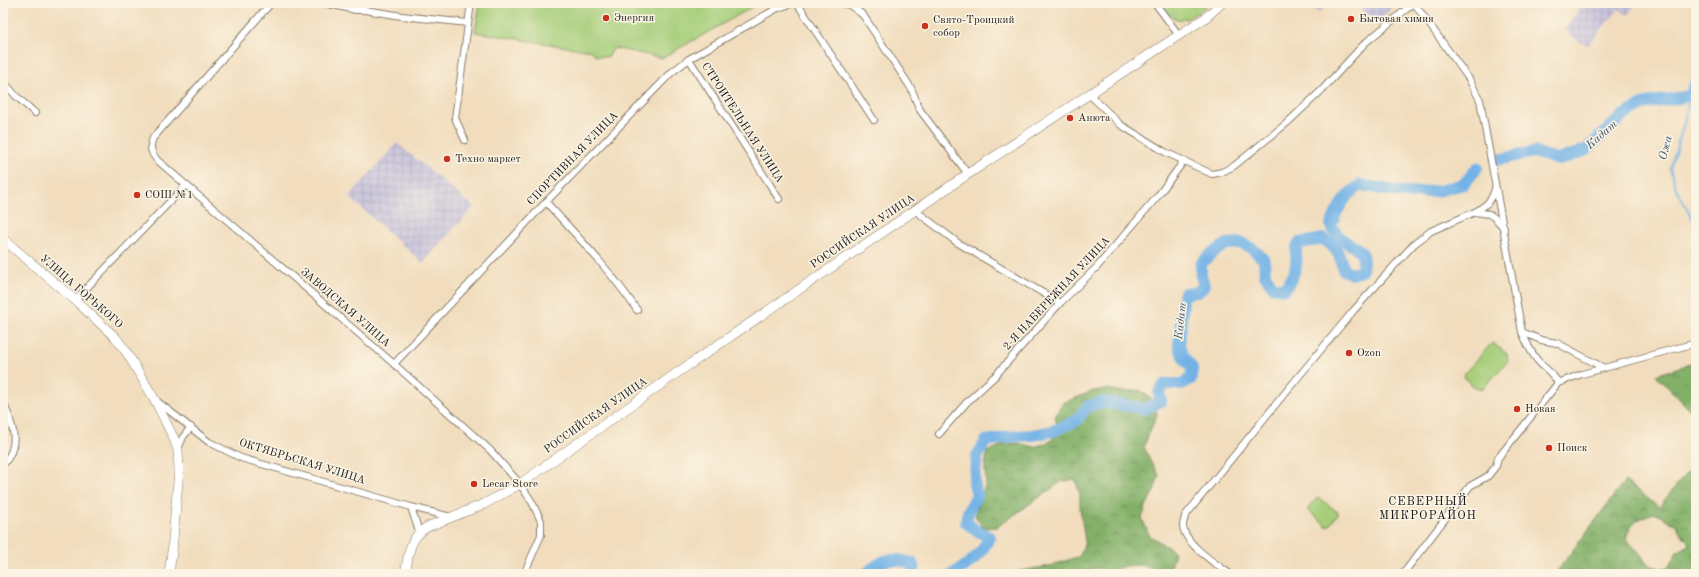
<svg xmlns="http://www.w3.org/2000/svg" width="1699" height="577" font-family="'Old Standard TT',serif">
<defs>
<pattern id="industrial-grid" width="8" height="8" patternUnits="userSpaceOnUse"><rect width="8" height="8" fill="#c4c0db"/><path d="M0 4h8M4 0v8" fill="none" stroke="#a8a4bb"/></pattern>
<pattern id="forest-crowns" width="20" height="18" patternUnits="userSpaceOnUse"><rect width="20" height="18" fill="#84b169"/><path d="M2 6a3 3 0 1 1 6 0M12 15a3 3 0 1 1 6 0" fill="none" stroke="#6b8f56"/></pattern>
<pattern id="park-crowns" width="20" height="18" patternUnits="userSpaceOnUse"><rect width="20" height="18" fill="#a6ce79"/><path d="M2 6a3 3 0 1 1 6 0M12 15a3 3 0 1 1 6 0" fill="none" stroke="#8eb068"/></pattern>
</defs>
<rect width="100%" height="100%" fill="#fcf5e5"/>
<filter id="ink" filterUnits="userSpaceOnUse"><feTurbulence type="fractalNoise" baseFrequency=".025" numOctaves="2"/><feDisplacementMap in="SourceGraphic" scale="8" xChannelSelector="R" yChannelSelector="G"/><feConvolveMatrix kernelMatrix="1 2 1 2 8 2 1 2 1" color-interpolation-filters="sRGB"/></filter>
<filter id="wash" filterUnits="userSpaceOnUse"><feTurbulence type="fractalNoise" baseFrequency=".012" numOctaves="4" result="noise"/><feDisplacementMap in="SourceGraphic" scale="16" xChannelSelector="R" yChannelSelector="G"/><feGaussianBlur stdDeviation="0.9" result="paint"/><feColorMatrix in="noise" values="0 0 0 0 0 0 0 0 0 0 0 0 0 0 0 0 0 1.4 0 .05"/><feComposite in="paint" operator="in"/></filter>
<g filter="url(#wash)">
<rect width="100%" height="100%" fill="#f1ddbd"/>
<g fill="url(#industrial-grid)">
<path d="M1308,3h21l-10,10z"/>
<path d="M1355,3h40l-18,21z"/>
<path d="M1584,3h53l-10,12 -8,-6 -31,36 -8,-3 -16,-12z"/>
<path d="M397,143l77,64 -51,56 -74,-66z"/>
</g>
<g fill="#a6ce79" stroke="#61754a">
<path d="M480,3h280l-98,55 -48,-10 -6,9 -12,-1 -4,-5 -117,-19z"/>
<path d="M1493,343l14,11 1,7 -24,26 -4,2c-6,0 -13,-7 -16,-13l1,-3 24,-27z"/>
<path d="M1318,497l21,16 -11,14 -21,-17z"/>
</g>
<g fill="url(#forest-crowns)" stroke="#506642" fill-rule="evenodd">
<path d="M1696,362v54l-40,-41z"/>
<path d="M1108,389l16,3 16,-2 12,10 5,14 -13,32 6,15 9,14 -5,16 -7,13 -5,14 7,17 26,17 -4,15 -15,2 -16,-4 -15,1 -14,5 -16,-3 -15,6h-67l5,-3 32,-5 30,-10 5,-15 -5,-33v-14l-5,-15 -14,3 -64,45 -14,1 -8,-13 11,-32 -1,-15 2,-16 15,-7 16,-2 16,4 15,-5 11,-10 -5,-15 8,-14 30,-12z"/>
<path d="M1696,461v113h-141l70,-93 34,26zM1654,513l23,12 3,7 10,12 -13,8 -8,14 -7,3 -15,-5 -8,-12 -13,-13c3,-15 14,-22 28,-26z"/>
</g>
<path fill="url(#park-crowns)" stroke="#61754a" d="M1159,3h51c-23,17 -31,27 -51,0z"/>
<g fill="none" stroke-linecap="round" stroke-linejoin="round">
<path stroke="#72b2e6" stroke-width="2" d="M1690,96l-6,27 -14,46 6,19 20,37"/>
<g stroke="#72b2e6" stroke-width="12">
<path d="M1497,160l37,-8 25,8 27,-10 38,-35 23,-12 43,-7 6,-14"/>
<path d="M866,574c17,-16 24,-17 46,-11l3,11"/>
<path d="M953,574c15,-9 30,-20 36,-37l-15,-8 -8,-7 2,-10 9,-17 -3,-13 3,-26 9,-15 29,-5 18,-1 20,-4 23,-10 12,-15 15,-4 42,7 16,-8 -2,-9 6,-8h17l10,-6v-10l-8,-10 -5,-12 4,-47 2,-6 13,-1 6,-7 -3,-9v-12l10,-10 16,-10 14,-1 12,6 11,11 1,15 8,12 12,2c4,-7 10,-15 11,-24 2,-9 -3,-11 3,-22l25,-4c13,10 17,16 19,31l9,4 10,-3c4,-27 -6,-20 -22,-33 -3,-3 -6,-8 -9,-12 6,-18 14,-30 29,-41l46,8 32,-2 26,-7 13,-16"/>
</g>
</g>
</g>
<g filter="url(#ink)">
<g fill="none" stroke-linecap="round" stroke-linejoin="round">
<defs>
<g id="street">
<path d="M271,3l-118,135c-4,9 -2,15 4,22l237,204 96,86 30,34 12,18 9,19v14l-17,39"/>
<path d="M324,3l32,7h9l37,6 66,7"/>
<path d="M797,3l77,117"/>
<path d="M840,3l10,2 13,10 48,73 9,22 48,64"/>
<path d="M1155,3l23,31"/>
<path d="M1414,3l55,76 11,21 42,232c5,11 8,20 16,29 7,8 15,12 20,22"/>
<path d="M689,59l90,140"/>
<path d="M3,81l13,15 19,17"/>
<path d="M1089,94l32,31 44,27 47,22 10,-2 12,-6 53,-43 35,-33 43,-47 49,-40"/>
<path d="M465,140l-10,-22 16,-115"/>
<path d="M546,202c32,35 64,68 91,108"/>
<path d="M916,211l42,32 102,60"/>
<path d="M1475,212c10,-6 17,-11 20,-23"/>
<path d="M75,300l111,-115"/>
<path d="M1522,332l19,8 16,3 47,25"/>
<path d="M394,364l152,-162 126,-130 17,-13 87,-50 17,-6"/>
<path d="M3,401c9,24 19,42 0,64"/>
<path d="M158,402l51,40 32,16 170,49 40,10"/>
<path d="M939,434l28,-32 28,-26 65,-73 37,-36 60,-70 26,-35"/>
<path d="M178,449l5,-12 8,-10"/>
<path d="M411,507l8,25"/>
<path d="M1230,574c-14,-10 -47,-31 -47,-49 0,-3 2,-6 2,-9l95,-117 74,-89 60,-66 17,-13 44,-19 14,2 6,4 9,10"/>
<path d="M1403,574l67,-88 18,-10 8,-10 2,-8 60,-75 24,-9 114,-31"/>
</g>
<g id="secondary">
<path d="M3,239l72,61 41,38 11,15 28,47 20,41 3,9 1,20 -7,81 -3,23"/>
<path d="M405,574c4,-20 3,-35 22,-47l57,-23 36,-20 157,-111 291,-199 237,-156 17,-15"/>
</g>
</defs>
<use href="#street" stroke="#867c6c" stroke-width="8"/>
<use href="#secondary" stroke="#867c6c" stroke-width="10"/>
<use href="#street" stroke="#fff" stroke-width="6"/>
<use href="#secondary" stroke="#fff" stroke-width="9"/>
</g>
</g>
<g fill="#c8321e" stroke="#fcf5e5" stroke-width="1.5">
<circle cx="606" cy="18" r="4"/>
<circle cx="1351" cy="19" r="4"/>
<circle cx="925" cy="26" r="4"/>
<circle cx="1070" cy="118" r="4"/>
<circle cx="447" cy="159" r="4"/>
<circle cx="137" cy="195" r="4"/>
<circle cx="1349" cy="353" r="4"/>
<circle cx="1517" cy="409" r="4"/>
<circle cx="1549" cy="448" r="4"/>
<circle cx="474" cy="484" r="4"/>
</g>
<g text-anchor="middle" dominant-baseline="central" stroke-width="3" stroke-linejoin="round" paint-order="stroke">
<g font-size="11" fill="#1c1c1c" stroke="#fcf5e5" text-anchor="start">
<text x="614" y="18">Энергия</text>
<text x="1359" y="19">Бытовая химия</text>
<text x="933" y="20">Свято-Троицкий<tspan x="933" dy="13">собор</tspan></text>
<text x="1078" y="118">Анюта</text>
<text x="455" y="159">Техно маркет</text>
<text x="145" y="195">СОШ №1</text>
<text x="1357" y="353">Ozon</text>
<text x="1525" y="409">Новая</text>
<text x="1557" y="448">Поиск</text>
<text x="482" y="484">Lecar Store</text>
</g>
<g font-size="11" fill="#1c1c1c" stroke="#fcf5e5">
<text transform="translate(742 123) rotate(57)">СТРОИТЕЛЬНАЯ УЛИЦА</text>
<text transform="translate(573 159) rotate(-46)">СПОРТИВНАЯ УЛИЦА</text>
<text transform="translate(863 232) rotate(-34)">РОССИЙСКАЯ УЛИЦА</text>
<text transform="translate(81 292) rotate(41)">УЛИЦА ГОРЬКОГО</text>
<text transform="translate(1057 294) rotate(-47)">2-Я НАБЕРЕЖНАЯ УЛИЦА</text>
<text transform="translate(345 308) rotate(41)">ЗАВОДСКАЯ УЛИЦА</text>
<text transform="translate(596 416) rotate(-35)">РОССИЙСКАЯ УЛИЦА</text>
<text transform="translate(302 462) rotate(17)">ОКТЯБРЬСКАЯ УЛИЦА</text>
</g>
<g font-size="12" font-style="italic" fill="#3e586d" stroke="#fcf5e5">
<text transform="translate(1602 135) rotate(-41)">Кадат</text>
<text transform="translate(1666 148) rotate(-75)">Ожа</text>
<text transform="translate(1181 321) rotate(-84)">Кадат</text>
</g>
<g font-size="12" letter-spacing="1" fill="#1c1c1c" stroke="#fcf5e5">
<text x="1428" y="502">СЕВЕРНЫЙ<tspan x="1428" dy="14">МИКРОРАЙОН</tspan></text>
</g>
</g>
<rect width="1699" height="577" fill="none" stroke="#fcf5e5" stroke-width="16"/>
</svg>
